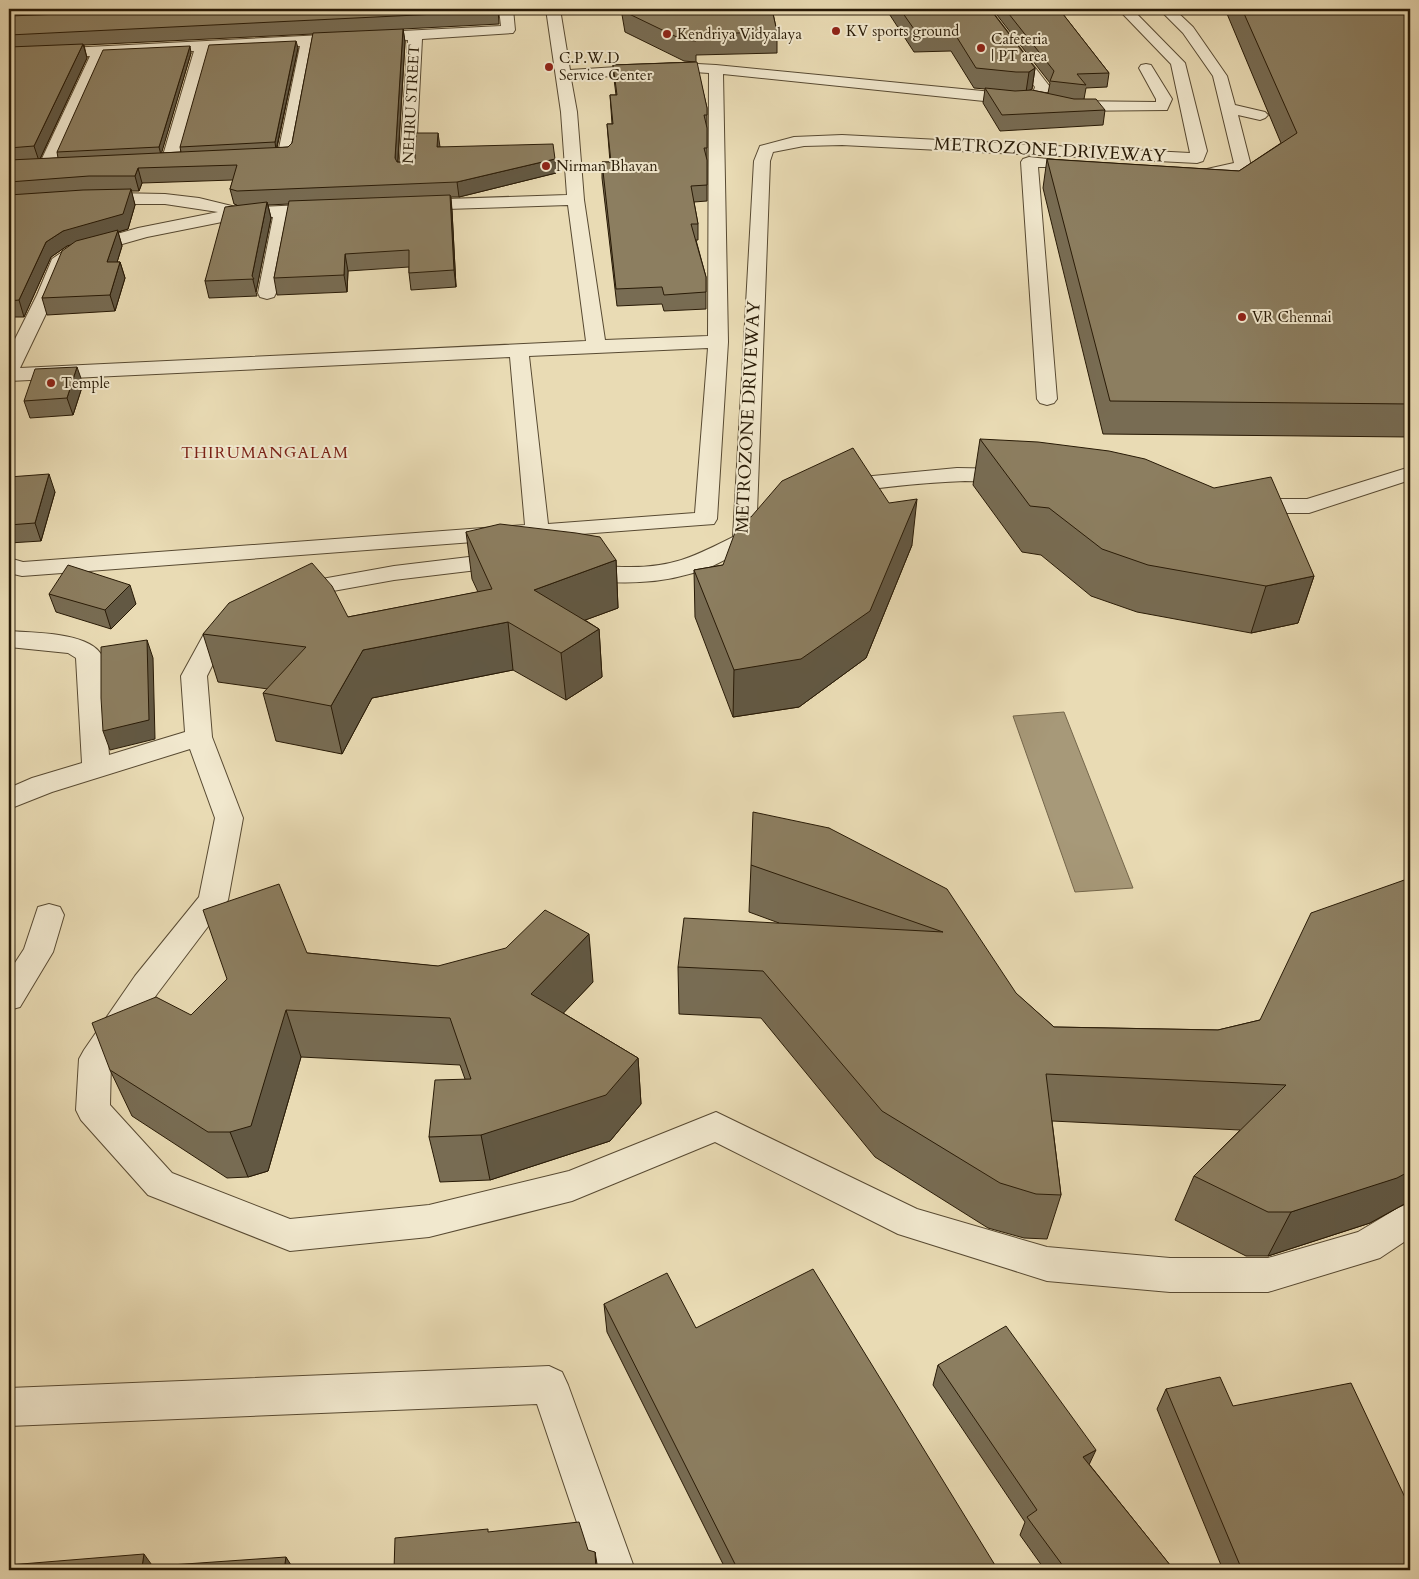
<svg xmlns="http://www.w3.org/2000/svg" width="1419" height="1579" font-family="Cardo,serif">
<rect width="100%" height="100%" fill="#e9dbb4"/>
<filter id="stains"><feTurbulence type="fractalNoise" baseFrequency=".004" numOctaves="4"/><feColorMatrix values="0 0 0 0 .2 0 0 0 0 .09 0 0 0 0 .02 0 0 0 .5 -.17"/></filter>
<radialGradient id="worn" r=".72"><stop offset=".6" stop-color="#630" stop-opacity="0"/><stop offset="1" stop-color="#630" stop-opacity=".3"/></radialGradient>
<path fill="#a79979" stroke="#74664b" d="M1064,712l69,176 -58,4 -62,-176z"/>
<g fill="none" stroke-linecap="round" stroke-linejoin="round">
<defs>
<g id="minor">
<path d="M499,9h14l2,21 -2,3 -91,6 -7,134 -2,3h-12l-2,-3 9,-133 -94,5 -21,112 -2,3c-12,3 -27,5 -39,2l-2,-3 2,-3 26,-3 22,-107 -91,4 -32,112 -2,3h-12l-2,-3 33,-111 -90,4 -50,112 -2,3h-12l-2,-3 52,-111 -81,3v-8l492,-25z"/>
<path d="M546,9h14l10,61 109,-7 37,2 297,29h14l7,-4 1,-3 -59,-78h14l60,78 -4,9 -16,7 -17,1 -290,-30 5,268 -11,177 -3,5 -692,52 -13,-3v-15l14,4 502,-37 -15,-168 -501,24v-30l28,-56 15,-36 16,-11 70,-20 80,-16 -53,-8h-70l-6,-1 -2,-4 2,-4 24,-2 52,1 34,4 41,10 85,-4 6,1 3,4 -3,4 -40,3 -15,77 -2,4 -7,2 -7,-2 -2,-4 15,-76 -31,1 -95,19 -67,19 -14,10 -11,29 -35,73 566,-27 -18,-136 -153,5 -6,-1 -3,-4 3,-4 6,-1 152,-5 -6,-83zM679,71l30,2 -1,263 -103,4 -21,-140 -7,-88 -6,-33zM708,348l-13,165 -147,11 -19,-168z"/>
<path d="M1118,9h14l53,54 22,88 -4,10 -6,2 -355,-18 -38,1 -31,6 -3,9 -14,379 -4,5c-15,7 -29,17 -44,23 -42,16 -94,19 -137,8l-4,-5 4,-5c17,-4 36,1 54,1 47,1 68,-10 108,-30l21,-376 6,-15 34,-9 48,-2 348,18 -19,-89z"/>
<path d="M1159,9h15l19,18 34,49 8,29 30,7 3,3 -3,3 -5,2 -22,-5 13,51 -2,3c-22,6 -45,13 -68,7l-2,-3 2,-3 26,-1 27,-6 -21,-87 -30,-43z"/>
<path d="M1146,64l5,1 21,34 -5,11 -101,1 -5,-2 -3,-3 3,-3 5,-2 90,1v-3l-17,-31 2,-3z"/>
<path d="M1029,157l36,4 2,3 -2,3h-27l19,232 -3,4 -7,2 -7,-2 -3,-4 -16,-237 2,-3z"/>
<path d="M1410,467v13l-101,33h-63l-8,-2 -3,-5 3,-5 8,-2h61z"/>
<path d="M957,468l54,1 8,2 3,5 -3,5c-17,4 -37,0 -54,0 -42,2 -86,5 -127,14l-8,-2 -3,-5 3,-5 32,-6z"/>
<path d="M494,554l20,4 4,5 -4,5 -8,2 -12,-2 -100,12 -100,18 -8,-2 -4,-5 4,-5 8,-2 100,-18z"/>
<path d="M232,615l9,3 3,5 -21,21 -16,32 5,61 31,81 -15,82 -71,94 -46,68 -1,43 62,68 118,46 139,-14 140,-34 147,-59 201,97 130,38 123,11h98l90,-26 40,-24 12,-5v35l-30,20 -13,4 -99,30h-98l-123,-11 -149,-47 -183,-92 -143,59 -143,36 -139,14 -142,-56 -67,-75 -5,-10 3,-51 5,-9 51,-74 64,-79 16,-79 -25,-69 -138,43 -43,17v-21l23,-10 50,-15 -6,-105 -8,-5 -59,-6v-16c24,2 78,1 92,23l8,101 76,-23 -4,-56 23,-42 19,-16z"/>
<path d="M49,904l11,3 4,8 -11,37 -33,55 -11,3v-38l15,-23 14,-42z"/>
<path d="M549,1366l13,6 6,13 67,185h-42l-56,-166 -528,22v-38z"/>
</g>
</defs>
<use href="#minor" stroke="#584a32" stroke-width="2"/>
<use href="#minor" fill="#f1e8ce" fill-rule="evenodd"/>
</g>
<g fill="#786c53" stroke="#281a06" fill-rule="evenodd">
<path d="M9,9h489l1,15 -96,5 2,13 -7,120 13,1 29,-16 115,12 1,14 -97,24h-8l1,14 4,76 -45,3 -2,-17v-6l-61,4 -1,21 -70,3 -3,-17 15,-74 -21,1 3,13 -15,74 1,4 -48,2 -4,-17 32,-76 -3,-1 -4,-15 3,-9 -91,3 -3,8h-8l4,14 -7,24 -10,3 4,14 -5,16h3l5,16 -10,33 -68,4 -5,-17 28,-53 -3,1 -16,11 -27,60h-10l-5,13zM313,34l-21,109 -4,4 -11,1 21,-100 -118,99 1,5 -20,1 30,-100 -134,99 1,6 -18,1 47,-101 -3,-13z"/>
<path d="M621,9h151l5,23v21l-81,2v7l11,46v93l-13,1 4,22v16h-2l10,37v32l-42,2 -2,-7 -45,2 -15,-128v-16h8l-3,-38h5l-2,-29h6l-2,-16 -1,-14 82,-3 -11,-1 -59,-29z"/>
<path d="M886,9h104l45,59 -3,21 -2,1 18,3 2,-10 -53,-68 1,-6h61l50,64 -2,14 -21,1 -2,11 21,11 -2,15 -103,6 -17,-28 2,-14 -11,-1 -23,-37 -37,1z"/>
<path d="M1225,9h179l6,5v423l-307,-3 -60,-246 4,-29 192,12 42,-28z"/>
<path d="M83,384l-10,31 -43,3 -6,-17z"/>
<path d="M980,439l334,137 -16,47 -47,10 -114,-21 -46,-16 -50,-41 -19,-3 -49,-67z"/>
<path d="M9,477l46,15 -14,49 -32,2z"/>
<path d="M466,532l150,28 2,48 -33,12 14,9 3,48 -36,23 -53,-30 -141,28 -30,56 -66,-13 -13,-48 5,-4 -50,-7 -15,-48 145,-17 130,-25 -6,-13z"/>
<path d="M912,545l-46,113 -67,49 -66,10 -38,-100 -1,-47 29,-5z"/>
<path d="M49,594l87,10 -25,25 -55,-17z"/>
<path d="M829,828l225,199 164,3 42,-10 148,182 -38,21 -102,33h-22l-71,-36 19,-44 46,-46 -188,-9 9,74 -14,44 -23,-1 -36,-10 -113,-71 -114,-139 -82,-4 -1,-47 101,-44 -30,-11 2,-47z"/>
<path d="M307,953l286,29 -30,31 75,45 3,46 -31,37 -120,39 -50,2 -11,-45 36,-58 -5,-14 -159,-8 -33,114 -20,6 -21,1 -95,-62 -22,-46 81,-55z"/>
<path d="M604,1304l92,24 302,242h-272l-119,-238z"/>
<path d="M938,1365l151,99 85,106h-129l-25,-35 5,-13 -92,-137z"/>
<path d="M1166,1389l67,17 177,164h-187l-66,-161z"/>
</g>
<g fill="#625843" stroke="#281a06">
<path d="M403,29l2,13 -8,131 -2,-15z"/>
<path d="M296,41l2,7 -22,102 -1,-8z"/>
<path d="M83,44l4,14 -48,103 -5,-15z"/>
<path d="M190,46l1,7 -30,102 -2,-8z"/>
<path d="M1035,68l-3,21 -6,3 3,-20z"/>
<path d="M438,133l2,14h-3z"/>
<path d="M555,159l1,14 -97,24 -2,-15z"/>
<path d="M138,168l4,15 -3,8 -4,-15z"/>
<path d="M131,189l4,16 -7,24 -10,3 4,14 -10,33 -5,-17 10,-30 -50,14 -16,11 -27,60 -5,-17 27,-58 17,-11z"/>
<path d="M450,195l2,16 4,76 -2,-17z"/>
<path d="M267,202l4,16 -15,74 -4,-16z"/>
<path d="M345,254l3,17 -1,21 -3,-17z"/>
<path d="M120,262l5,16 -10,33 -5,-16z"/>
<path d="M9,302l5,15 -5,13z"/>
<path d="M77,367l6,17 -10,31 -6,-17z"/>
<path d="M49,474l6,18 -14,49 -6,-18z"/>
<path d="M917,499l-5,46 -46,113 -67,49 -66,10 1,-47z"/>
<path d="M616,560l2,48 -79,29 -5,-47z"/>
<path d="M1314,576l-16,47 -47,10 15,-47z"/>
<path d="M130,585l6,19 -25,25 -6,-19z"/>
<path d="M508,622l5,48 -141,28 -30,56 -11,-48 32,-56z"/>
<path d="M599,629l3,48 -36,23 -5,-47z"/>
<path d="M147,640l6,18 2,81 -45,11 -7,-19z"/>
<path d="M589,934l4,48 -56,59 -6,-47z"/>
<path d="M286,1010l15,47 -33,114 -20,6 -18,-45z"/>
<path d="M638,1058l3,46 -31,37 -120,39 -9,-45z"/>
<path d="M1410,1171v29l-2,2 -38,21 -102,33 23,-44z"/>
<path d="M1096,1450l-9,19 -4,-12z"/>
<path d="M595,1552l3,18h-2z"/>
<path d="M144,1554l10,14 -12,-1z"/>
<path d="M286,1557l8,13h-10z"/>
</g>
<g fill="#8c7e60" stroke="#281a06">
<path d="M195,9h303v2l-489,24v-19z"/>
<path d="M624,9h148l5,23 -82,2 1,7 -13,-1 -58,-28z"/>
<path d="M900,9h90l45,59 -6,4h-13l-40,-4 -23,-37 -37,1z"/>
<path d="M1005,9h54l50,64 -32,1 9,11 -36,-4 4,-10z"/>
<path d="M1242,9h162l6,5v390l-300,-3 -63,-242 192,12 58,-38z"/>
<path d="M403,29l-8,129 2,4 14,1 4,-4 1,-26h22l-1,14 116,-3 2,15 -98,23 -220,9 -7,-2 7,-24 -99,3 -3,8h-46l-80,6v-22l279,-13 4,-4 21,-110z"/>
<path d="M296,41l-21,101 -95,5 29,-102z"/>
<path d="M83,44l-49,102 -25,2v-101z"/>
<path d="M190,46l-31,101 -102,5 46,-102z"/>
<path d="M697,62l10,46v7h-3l3,13v20h-3l3,12v25l-16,1 7,38h-7l15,53v15l-42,3 -2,-8 -46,2 -14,-127h9l-4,-38h6l-3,-29h7l-4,-30z"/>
<path d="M985,88l30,3 17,-1 42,9h22l9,11 -103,5z"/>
<path d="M131,189l-8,25 -60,17 -17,11 -27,58 -10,1v-106l74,-5z"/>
<path d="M450,195l4,75 -45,3v-23l-64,4 -1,21 -70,3 15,-77z"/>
<path d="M267,202l-15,74 2,3 -49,2 20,-74z"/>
<path d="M118,230l-11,32h13l-10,33 -68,3 20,-47 14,-10z"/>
<path d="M77,367l-10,31 -43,3 11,-32z"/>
<path d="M980,439l58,3 71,9 36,8 69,29 57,-11 43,99 -48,10 -118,-21 -46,-16 -53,-41 -19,-2z"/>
<path d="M853,448l36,55 28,-4 -47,112 -69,48 -67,11 -40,-100 29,-5 18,-49 10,1 31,-36z"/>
<path d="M49,474l-14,49 -26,2v-48z"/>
<path d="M500,524l76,9 24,4 16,23 -82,30 65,39 -38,24 -53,-31 -145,28 -32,56 -68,-13 43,-46 -103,-13 26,-31 83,-40 20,23 16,31 144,-28 -26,-57z"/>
<path d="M68,565l62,20 -25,25 -56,-16z"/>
<path d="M147,640l2,80 -46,11 -2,-33v-51z"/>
<path d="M753,812l76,16 118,61 69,104 38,34 164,3 42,-10 51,-107 99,-35v293l-13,7 -106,34h-23l-74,-36 92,-91 -240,-11 15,121 -25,-1 -36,-11 -118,-72 -119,-140 -85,-4 6,-49 259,14 -192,-67z"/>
<path d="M279,884l28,69 131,13 68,-18 39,-38 44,24 -58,60 107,64 -32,37 -125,40 -52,2 6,-57 36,-1 -21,-61 -164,-8 -35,116 -21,6h-22l-98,-62 -18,-47 64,-26 35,18 36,-36 -24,-69z"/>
<path d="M813,1269l185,301h-260l-134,-266 63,-31 29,55z"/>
<path d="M1006,1326l90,124 -13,7 71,88 20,25h-108l-39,-53 10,-7 -99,-145z"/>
<path d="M1220,1377l13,29 118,-23 59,125v62h-168l-76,-181z"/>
<path d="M579,1522l9,28 7,2 1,18h-202l1,-32 93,-9v3z"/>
<path d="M144,1554l-2,13 144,-10 -2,13h-275v-5z"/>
</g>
<g fill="#8f2418" stroke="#f1e8ce" stroke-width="2">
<circle cx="836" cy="31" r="5"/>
<circle cx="667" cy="34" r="5"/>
<circle cx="981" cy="48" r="5"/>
<circle cx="549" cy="67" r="5"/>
<circle cx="546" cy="166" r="5"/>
<circle cx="1242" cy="317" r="5"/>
<circle cx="51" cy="383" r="5"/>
</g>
<g text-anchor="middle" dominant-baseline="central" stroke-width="4" stroke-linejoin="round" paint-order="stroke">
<g font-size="15" fill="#281a06" stroke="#f1e8ce" text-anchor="start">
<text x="846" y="31">KV sports ground</text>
<text x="677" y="34">Kendriya Vidyalaya</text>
<text x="991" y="39">Cafeteria<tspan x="991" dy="17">| PT area</tspan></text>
<text x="559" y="58">C.P.W.D<tspan x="559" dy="17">Service Center</tspan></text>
<text x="556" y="166">Nirman Bhavan</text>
<text x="1252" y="317">VR Chennai</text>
<text x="61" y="383">Temple</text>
</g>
<g font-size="15" fill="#281a06" stroke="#f1e8ce">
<text transform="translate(411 104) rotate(-87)">NEHRU STREET</text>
</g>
<g font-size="16" letter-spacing="1" fill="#7a1f14" stroke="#f1e8ce">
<text x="265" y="453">THIRUMANGALAM</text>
</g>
<g font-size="18" fill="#281a06" stroke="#f1e8ce">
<text transform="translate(1050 150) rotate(3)">METROZONE DRIVEWAY</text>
<text transform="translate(748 417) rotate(-87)">METROZONE DRIVEWAY</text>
</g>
</g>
<rect width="1419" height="1579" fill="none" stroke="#e9dbb4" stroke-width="30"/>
<rect x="10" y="10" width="1399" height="1559" fill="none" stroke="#281a06" stroke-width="2.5"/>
<rect x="15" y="15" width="1389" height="1549" fill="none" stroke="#281a06"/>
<rect width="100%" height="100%" filter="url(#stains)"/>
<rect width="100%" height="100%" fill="url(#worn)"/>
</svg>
